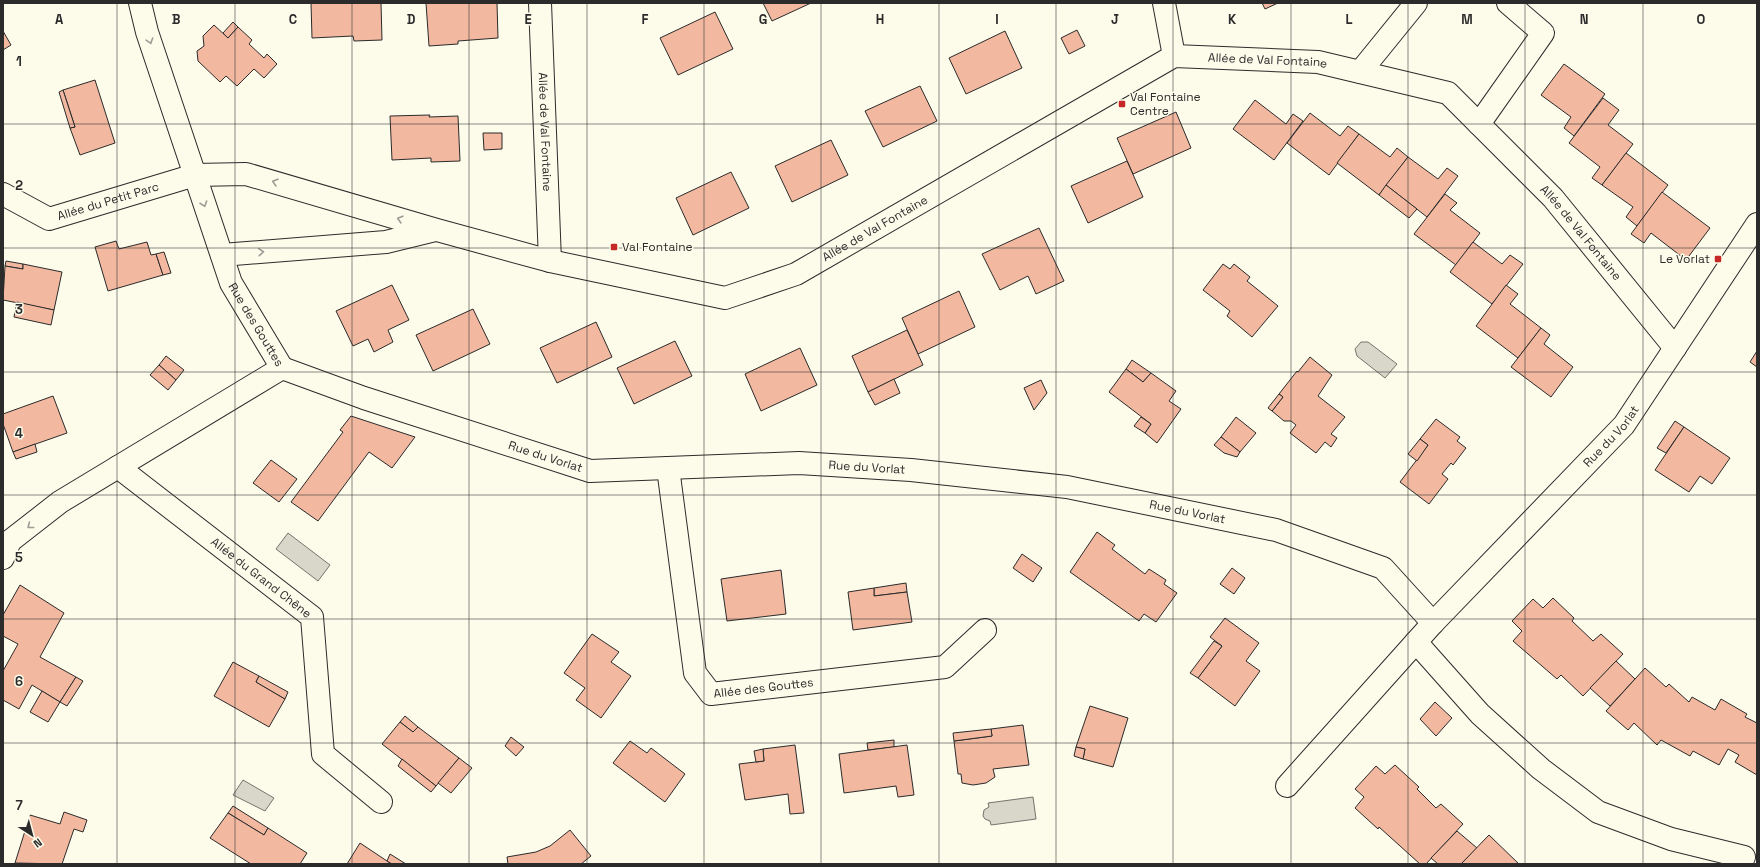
<svg xmlns="http://www.w3.org/2000/svg" width="1760" height="867" font-family="'Space Grotesk',sans-serif">
<rect width="100%" height="100%" fill="#fdfbea"/>
<g fill="#d8d7c9" stroke="#74746e">
<path d="M1361,342h7l29,22 -12,14 -28,-22 -2,-7z"/>
<path d="M288,533l42,32 -12,16 -42,-32z"/>
<path d="M243,780l31,18 -9,13 -32,-16z"/>
<path d="M1033,797l3,22 -45,6 -1,-4 -5,-2 -2,-3 1,-6 5,-3 -1,-4z"/>
</g>
<g fill="#f2b8a0" stroke="#2b2b2b">
<path d="M311,3h70l1,37 -28,1 -1,-5 -41,2z"/>
<path d="M426,3h71l1,35 -40,3v3l-29,2z"/>
<path d="M763,3h48l-39,18z"/>
<path d="M1262,3h16l-13,6z"/>
<path d="M715,12l18,37 -55,26 -18,-37z"/>
<path d="M233,22l5,5 -10,11 -5,-5z"/>
<path d="M214,25l14,13 10,-11 14,13 -3,4 15,14 3,-4 10,10 -13,14 -10,-9 -17,17 -11,-10 -6,6 -22,-21 -1,-10 7,-5 -1,-10z"/>
<path d="M1077,30l8,16 -16,8 -8,-16z"/>
<path d="M3,31l8,14 -8,5z"/>
<path d="M1005,31l17,37 -56,26 -17,-36z"/>
<path d="M1564,64l41,30 -31,42 -10,-8 7,-11 -30,-22z"/>
<path d="M95,80l20,63 -35,12 -10,-27 5,-1 -12,-37z"/>
<path d="M920,86l17,35 -54,26 -18,-36z"/>
<path d="M63,90l12,37 -5,1 -11,-36z"/>
<path d="M1603,98l16,12 -11,15 25,19 -31,41 -10,-7 8,-11 -31,-24z"/>
<path d="M1255,100l31,24 7,-10 10,7 -29,39 -41,-31z"/>
<path d="M1176,112l15,36 -58,26 -16,-36z"/>
<path d="M1310,113l30,23 8,-10 11,8 -30,41 -42,-32z"/>
<path d="M430,115l-1,2 29,-1 2,45 -29,1v-4l-39,2 -2,-44z"/>
<path d="M483,133h19v16l-18,1z"/>
<path d="M1359,134l31,23 7,-9 11,9 -29,38 -42,-32z"/>
<path d="M831,140l17,35 -56,27 -17,-36z"/>
<path d="M1626,153l42,32 -31,41 -11,-9 7,-10 -31,-22z"/>
<path d="M1408,157l30,22 9,-11 11,8 -31,41 -41,-32z"/>
<path d="M1127,161l16,36 -55,26 -17,-37z"/>
<path d="M731,172l18,36 -56,27 -17,-37z"/>
<path d="M1386,185l31,24 -8,9 -30,-23z"/>
<path d="M1662,192l48,36 -24,32 -35,-27 -7,10 -13,-9z"/>
<path d="M1445,194l12,9 -7,7 30,23 -24,32 -42,-31z"/>
<path d="M1039,228l25,53 -28,13 -8,-18 -28,14 -18,-36z"/>
<path d="M116,241l3,8 28,-7 4,13 5,-1 7,21 -55,16 -13,-44z"/>
<path d="M1473,242l29,22 8,-9 13,9 -31,40 -42,-32z"/>
<path d="M164,252l7,21 -8,2 -7,-21z"/>
<path d="M6,261l17,3v5l-18,-3z"/>
<path d="M23,264l39,8 -8,38 -51,-10 2,-34 18,3z"/>
<path d="M1223,264l7,5 4,-5 16,13 -3,4 31,25 -26,31 -25,-21 3,-5 -27,-21z"/>
<path d="M392,285l17,35 -21,10 5,12 -19,10 -6,-13 -15,7 -17,-35z"/>
<path d="M1506,285l12,9 -8,10 31,24 -23,30 -42,-32z"/>
<path d="M959,291l16,36 -57,27 -16,-36z"/>
<path d="M17,302l37,8 -3,15 -37,-8z"/>
<path d="M473,309l17,35 -57,27 -17,-36z"/>
<path d="M596,322l16,35 -55,26 -17,-35z"/>
<path d="M1541,328l9,7 -6,9 29,23 -22,30 -40,-30z"/>
<path d="M907,330l16,35 -55,27 -16,-36z"/>
<path d="M675,341l17,35 -58,28 -17,-36z"/>
<path d="M800,348l17,37 -56,26 -16,-37z"/>
<path d="M1757,351v16l-7,-5z"/>
<path d="M166,356l18,14 -8,10 -17,-15z"/>
<path d="M1310,357l22,18 -14,21 27,21 -14,17 6,4 -6,9 -6,-5 -9,11 -26,-20 6,-8 -5,-4h-7l-12,-10 11,-14 -4,-3 18,-23 1,1z"/>
<path d="M1132,360l19,13 -8,9 -17,-13z"/>
<path d="M159,365l17,15 -8,10 -18,-15z"/>
<path d="M1126,369l17,13 8,-9 25,18 -7,10 12,8 -24,34 -12,-10 6,-9 -42,-32z"/>
<path d="M894,379l6,14 -25,12 -7,-13z"/>
<path d="M1041,380l6,13 -13,17 -10,-22z"/>
<path d="M1279,394l4,3 -11,14 -4,-3z"/>
<path d="M53,396l14,37 -54,19 -10,-28v-10z"/>
<path d="M351,416l64,21 -23,31 -23,-16 -51,69 -27,-19 52,-70 -3,-2z"/>
<path d="M1141,417l10,7 -6,9 -11,-7z"/>
<path d="M1236,417l20,16 -16,19 -19,-15z"/>
<path d="M1436,419l24,18 -3,4 9,7 -13,17 -2,-2 -9,11 6,5 -19,25 -29,-22 28,-37 -8,-6z"/>
<path d="M1675,421l9,6 -18,26 -9,-5z"/>
<path d="M1684,427l46,31 -18,26 -12,-8 -11,16 -34,-22z"/>
<path d="M1221,437l19,15 -3,5 -13,-4 -10,-8z"/>
<path d="M1420,439l8,6 -11,16 -9,-7z"/>
<path d="M35,444l2,8 -21,7 -3,-7z"/>
<path d="M271,460l26,19 -18,23 -26,-19z"/>
<path d="M1097,532l18,13 -3,4 33,25 4,-5 17,11 -2,4 13,9 -21,29 -12,-8 -5,7 -69,-49z"/>
<path d="M1022,554l20,14 -9,14 -20,-14z"/>
<path d="M1232,568l13,10 -11,16 -14,-10z"/>
<path d="M781,570l5,44 -59,7 -6,-42z"/>
<path d="M906,583l1,9 -33,4v-8z"/>
<path d="M20,585l44,28 -24,44 36,20 -16,25 -28,-17 -13,24 -16,-9v-29l15,-27 -15,-8v-21z"/>
<path d="M874,588v8l33,-4 5,30 -59,8 -5,-38z"/>
<path d="M1553,598l21,20 -2,3 21,20 8,-7 22,20 -40,42 -22,-21 -4,4 -44,-38 9,-10 -10,-10 21,-22 10,9z"/>
<path d="M1225,618l34,25 -13,18 14,10 -25,35 -37,-28 24,-32 -12,-9z"/>
<path d="M592,634l27,18 -8,10 20,14 -30,42 -25,-18 9,-12 -21,-15z"/>
<path d="M1214,641l8,5 -24,32 -8,-5z"/>
<path d="M1616,661l19,18 -25,27 -20,-18z"/>
<path d="M233,662l26,14 -3,6 29,17 -16,28 -55,-31z"/>
<path d="M1645,668l21,19 3,-3 20,18 3,-5 23,13 6,-11 26,15 -2,3 12,6v52l-22,-13 4,-7 -11,-6 -9,16 -26,-14 -3,5 -29,-16 -4,5 -23,-22 -6,7 -22,-19z"/>
<path d="M259,676l29,16 -3,7 -29,-17z"/>
<path d="M76,677l7,4 -16,25 -7,-4z"/>
<path d="M42,691l18,11 -12,20 -18,-10z"/>
<path d="M1435,702l17,16 -16,18 -16,-17z"/>
<path d="M1090,706l38,12 -15,49 -30,-8 2,-10 -9,-2z"/>
<path d="M405,716l13,11 -5,5 -13,-10z"/>
<path d="M400,722l13,10 5,-5 41,31 -23,28 -54,-42z"/>
<path d="M1023,725l6,40 -36,4 2,8 -9,6 -13,2 -11,-2 -1,-9h-3l-4,-33 38,-5 -1,-7z"/>
<path d="M991,729l1,7 -38,5 -1,-8z"/>
<path d="M511,737l13,10 -8,9 -11,-10z"/>
<path d="M894,740v7l-26,3 -1,-7z"/>
<path d="M630,741l17,12 4,-5 34,26 -20,28 -52,-39z"/>
<path d="M795,745l9,68 -14,1 -2,-20 -43,6 -6,-36 25,-3 -1,-12z"/>
<path d="M907,745l7,50 -16,2 -2,-11 -52,7 -5,-39z"/>
<path d="M1076,747l9,2 -2,10 -9,-3z"/>
<path d="M763,749l1,12 -8,1 -2,-11z"/>
<path d="M459,758l13,10 -21,25 -13,-10z"/>
<path d="M402,759l34,27 -5,6 -33,-26z"/>
<path d="M1395,765l24,22 -2,2 19,19 5,-4 22,20 -37,40h-6l-41,-37 -1,2 -23,-21 9,-11 -9,-8 21,-23 9,8z"/>
<path d="M233,806l35,22 -4,7 -36,-22z"/>
<path d="M64,812l23,8 -4,12 -9,-3 -12,35 -47,-1 15,-48 30,9z"/>
<path d="M228,813l36,22 4,-7 39,25 -7,11h-49l-41,-26z"/>
<path d="M570,830l21,26 -10,8h-73l-1,-7 29,-5 14,-6z"/>
<path d="M1457,831l20,17 -16,16h-23l-7,-6z"/>
<path d="M1489,835l30,29h-58z"/>
<path d="M360,843l27,18 5,3h-45z"/>
<path d="M390,854l16,10h-14l-5,-3z"/>
</g>
<g fill="none" stroke-linecap="round" stroke-linejoin="round">
<defs>
<g id="minor">
<path id="s1" d="M140,3l7,29 84,251 51,85"/>
<path id="s2" d="M540,3l10,258"/>
<path d="M1164,3l10,53"/>
<path d="M1360,72l56,-69"/>
<path d="M1479,124l64,-91 -35,-30"/>
<path id="s3" d="M3,194l46,25 146,-44 51,-1 191,56 113,31 175,37 71,-24 378,-218 144,6 130,31 105,105 122,150"/>
<path d="M222,255l164,-13 49,-12"/>
<path id="s4" d="M282,368l82,30 226,73 209,-8 112,7 156,17 209,43 107,38 50,55"/>
<path id="s5" d="M118,467l194,150 11,137 58,48"/>
<path id="s6" d="M668,468l27,205 16,21 234,-27 40,-37"/>
<path d="M3,558l7,-17 50,-39 222,-134"/>
<path d="M1416,642l64,72 61,55 57,43 73,27 73,18"/>
<path id="s7" d="M1287,786l146,-163 191,-198 133,-201"/>
</g>
</defs>
<use href="#minor" stroke="#2b2b2b" stroke-width="24"/>
<use href="#minor" stroke="#fdfbea" stroke-width="22"/>
</g>
<defs><path id="oneway-chevron" d="M-2-3.5L2.5 0L-2 3.5" fill="none" stroke-width="1.6" stroke-linecap="round" stroke-linejoin="round"/></defs>
<g stroke="#9e9d94">
<use href="#oneway-chevron" transform="translate(150 41) rotate(72)"/>
<use href="#oneway-chevron" transform="translate(275 182) rotate(-164)"/>
<use href="#oneway-chevron" transform="translate(204 204) rotate(71)"/>
<use href="#oneway-chevron" transform="translate(400 219) rotate(-164)"/>
<use href="#oneway-chevron" transform="translate(261 252) rotate(-5)"/>
<use href="#oneway-chevron" transform="translate(30 526) rotate(142)"/>
</g>
<path fill="none" stroke="#2b2b2b" stroke-width="1" stroke-opacity="0.55" d="M117,3v861M235,3v861M352,3v861M469,3v861M587,3v861M704,3v861M821,3v861M939,3v861M1056,3v861M1173,3v861M1291,3v861M1408,3v861M1525,3v861M1643,3v861M3,124h1754M3,248h1754M3,372h1754M3,495h1754M3,619h1754M3,743h1754"/>
<g fill="#c62828" stroke="#fdfbea" stroke-width="1.5">
<rect x="1118" y="100" width="8" height="8" rx="2"/>
<rect x="610" y="243" width="8" height="8" rx="2"/>
<rect x="1714" y="255" width="8" height="8" rx="2"/>
</g>
<g text-anchor="middle" dominant-baseline="central" stroke-width="3" stroke-linejoin="round" paint-order="stroke">
<g font-size="12" fill="#2b2b2b" stroke="#fdfbea">
<text stroke="none"><textPath href="#s3" startOffset="1356">Allée de Val Fontaine</textPath></text>
<text stroke="none"><textPath href="#s2" startOffset="129">Allée de Val Fontaine</textPath></text>
<text stroke="none"><textPath href="#s3" startOffset="114">Allée du Petit Parc</textPath></text>
<text stroke="none"><textPath href="#s3" startOffset="917">Allée de Val Fontaine</textPath></text>
<text stroke="none"><textPath href="#s3" startOffset="1733">Allée de Val Fontaine</textPath></text>
<text stroke="none"><textPath href="#s1" startOffset="343">Rue des Gouttes</textPath></text>
<text stroke="none"><textPath href="#s7" startOffset="477">Rue du Vorlat</textPath></text>
<text stroke="none"><textPath href="#s4" startOffset="278">Rue du Vorlat</textPath></text>
<text stroke="none"><textPath href="#s4" startOffset="602">Rue du Vorlat</textPath></text>
<text stroke="none"><textPath href="#s4" startOffset="926">Rue du Vorlat</textPath></text>
<text stroke="none"><textPath href="#s5" startOffset="181">Allée du Grand Chêne</textPath></text>
<text stroke="none"><textPath href="#s6" startOffset="286">Allée des Gouttes</textPath></text>
</g>
<g font-size="12" fill="#2b2b2b" stroke="#fdfbea" text-anchor="start">
<text x="1130" y="97">Val Fontaine<tspan x="1130" dy="14">Centre</tspan></text>
<text x="622" y="247">Val Fontaine</text>
<text x="1710" y="259" text-anchor="end">Le Vorlat</text>
</g>
</g>
<g font-size="13" text-anchor="middle" font-weight="bold" fill="#2b2b2b" stroke="#fdfbea" stroke-width="3" stroke-linejoin="round" paint-order="stroke">
<text x="59" y="24">A</text>
<text x="176" y="24">B</text>
<text x="293" y="24">C</text>
<text x="411" y="24">D</text>
<text x="528" y="24">E</text>
<text x="645" y="24">F</text>
<text x="763" y="24">G</text>
<text x="880" y="24">H</text>
<text x="997" y="24">I</text>
<text x="1115" y="24">J</text>
<text x="1232" y="24">K</text>
<text x="1349" y="24">L</text>
<text x="1467" y="24">M</text>
<text x="1584" y="24">N</text>
<text x="1701" y="24">O</text>
<text x="19" y="66">1</text>
<text x="19" y="190">2</text>
<text x="19" y="314">3</text>
<text x="19" y="438">4</text>
<text x="19" y="562">5</text>
<text x="19" y="686">6</text>
<text x="19" y="810">7</text>
</g>
<rect width="1760" height="867" fill="none" stroke="#2b2b2b" stroke-width="8"/>
<g transform="translate(32 835) rotate(144)" stroke="#fdfbea" stroke-width="3" paint-order="stroke">
<path d="M0-3L7 15L0 10L-7 15Z" fill="#2b2b2b"/>
<text y="-6" font-size="11" font-weight="bold" text-anchor="middle" fill="#2b2b2b">N</text>
</g>
</svg>
